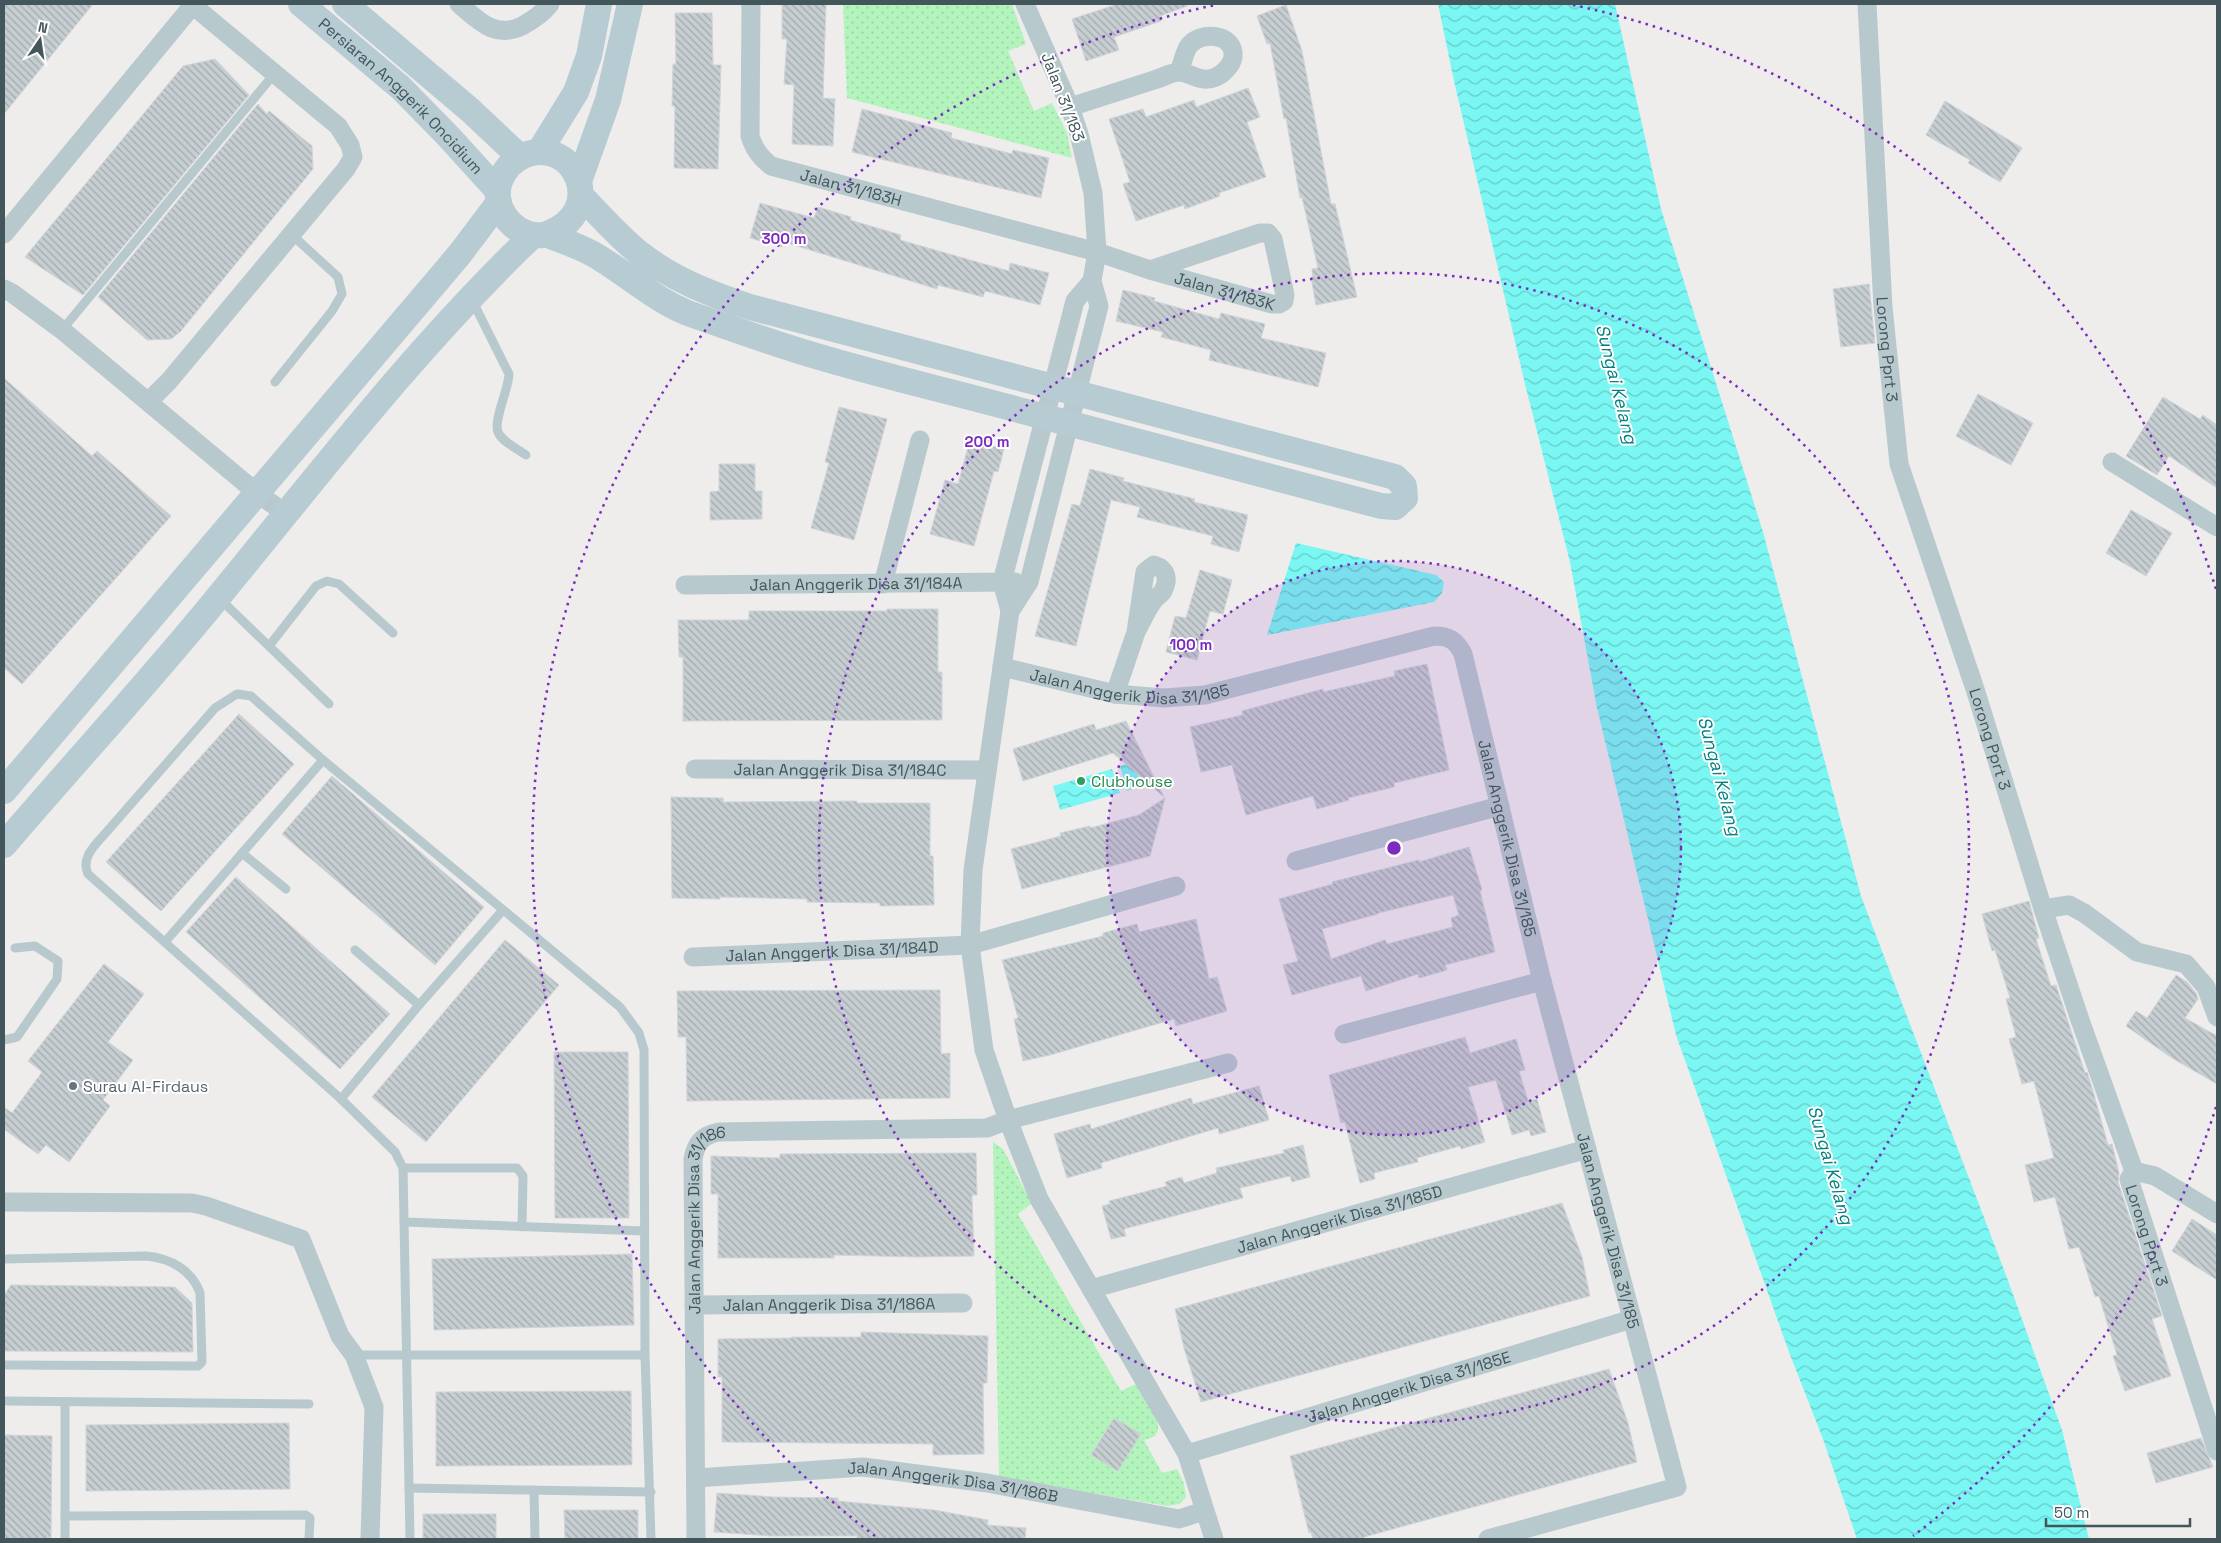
<svg xmlns="http://www.w3.org/2000/svg" width="2221" height="1543" font-family="'Space Grotesk',sans-serif">
<defs>
<pattern id="park-dots" width="8" height="8" patternUnits="userSpaceOnUse" patternTransform="scale(1.25)"><rect width="8" height="8" fill="#b3f4bd"/><path d="M2 2h.1M6 6h.1" fill="none" stroke="#9bd3a5" stroke-width="1.8" stroke-linecap="round"/></pattern>
<pattern id="water-waves" width="16" height="10" patternUnits="userSpaceOnUse" patternTransform="scale(1.25)"><rect width="16" height="10" fill="#7af7f3"/><path d="M0 5q4-4 8 0t8 0" fill="none" stroke="#66cbc8"/></pattern>
<pattern id="building-back-hatch" width="6" height="6" patternUnits="userSpaceOnUse" patternTransform="scale(1.25)"><rect width="6" height="6" fill="#c7ced2"/><path d="M-1 5l2 2M0 0l6 6M5-1l2 2" fill="none" stroke="#a3aaae"/></pattern>
</defs>
<rect width="100%" height="100%" fill="#efecec"/>
<g fill="url(#park-dots)">
<path d="M843,4h169l14,40 -18,7 26,60 18,-8 15,30 5,25 -225,-60z"/>
<path d="M993,1142l10,7 26,49 2,6 -13,10 103,177 17,-8c6,11 28,42 17,53 -3,2 -8,3 -11,4l18,33 15,-4 7,15 2,13 -6,7 -13,2 -168,-29z"/>
</g>
<g fill="url(#water-waves)">
<path d="M1438,4h177l46,205 102,323 98,364 145,379 56,155 27,109h-232l-34,-100 -34,-87 -113,-317 -79,-327 -27,-146 -45,-178 -71,-303z"/>
<path d="M1296,543l140,32 8,7 -2,11 -8,9 -167,33z"/>
<path d="M1134,762l7,24 -14,5 -7,-25z"/>
<path d="M1112,769l8,24 -60,17 -7,-24z"/>
</g>
<g fill="url(#building-back-hatch)" stroke="#cfd4d9" fill-rule="evenodd">
<path d="M4,4h89l-89,110z"/>
<path d="M782,4h44l-3,94 12,1 -2,47 -41,-2 2,-59 -10,-1 3,-45h-5z"/>
<path d="M1118,4h69v2l-27,10 1,5 -47,16 5,13 -33,11 -14,-42z"/>
<path d="M1286,5l16,46 29,153h4l22,93 -41,8 -5,-28 2,-1 -1,-7 6,-1 -16,-71 -2,1 -14,-80 -2,1 -14,-76 -3,1 -10,-28z"/>
<path d="M675,13h37l1,52h8l-3,104 -44,-1 1,-62h-3l1,-42h3z"/>
<path d="M215,59l34,36 -166,200 -58,-38 158,-191z"/>
<path d="M1248,88l12,29 -13,5 19,55 -47,16 1,3 -35,13 -1,-4 -48,16 -13,-37 7,-2 -21,-63 34,-10 3,8 48,-17 2,7z"/>
<path d="M1945,101l77,47 -22,34 -32,-19 2,-3 -44,-25z"/>
<path d="M258,104l9,10 2,-3 43,35 1,23 -133,163 -9,7 -24,1 -49,-43z"/>
<path d="M862,109l90,24 -1,5 61,16 1,-4 36,8 -8,40 -189,-46z"/>
<path d="M760,203l54,15 4,-11 33,10 -1,3 51,15 -1,5 109,31 1,-8 39,10 -9,32 -55,-14 -2,6 -45,-12 -1,4 -153,-47 -2,5 -32,-9z"/>
<path d="M1869,284l6,59 -34,4 -8,-58z"/>
<path d="M1123,290l32,8 -1,3 65,18 2,-6 44,11 -4,14 65,15 -8,34 -109,-27 2,-10 -50,-13 2,-5 -47,-11z"/>
<path d="M4,378l88,78 5,-5 74,65 -149,168 -18,-16z"/>
<path d="M1978,394l55,29 -22,42 -55,-29z"/>
<path d="M2163,397l37,22 3,-4 14,10v63l-48,-32 -12,19 -31,-19z"/>
<path d="M839,407l48,12 -33,121 -43,-12 18,-65 -4,-1z"/>
<path d="M970,440l34,9 -6,23 -4,-1 -20,75 -44,-12 15,-54 13,4z"/>
<path d="M719,464h36v27h7v28l-52,1v-28l9,-1z"/>
<path d="M1090,469l34,9 -1,3 72,18 -1,3 54,13 -9,37 -28,-8 2,-8 -76,-19 3,-10 -29,-7 -35,146 -41,-10 37,-132 8,2z"/>
<path d="M2131,510l41,23 -26,43 -40,-23z"/>
<path d="M1200,570l32,10 -9,34 -13,-3 -13,49 -31,-8 9,-36 11,2z"/>
<path d="M887,609h51v63h4v48l-259,1v-64h-4l-1,-37h71v-9h138z"/>
<path d="M1427,664l22,106 -55,13v4l-46,11 1,2 -32,9 -4,-13 -67,19 -14,-50 -31,7 -11,-45 53,-12 -1,-4 81,-22v3l72,-16 -1,-5z"/>
<path d="M239,714l55,50 -133,147 -55,-49z"/>
<path d="M1126,721l38,76 -51,-44 -90,28 -10,-32 81,-25 2,6z"/>
<path d="M332,776l152,131 -49,58 -153,-131z"/>
<path d="M671,797l52,1v4l134,-1v2h73v53h3l1,49 -54,1v-3l-73,-1v-3l-87,-2v2l-48,-1z"/>
<path d="M1165,798l-15,58 -128,33 -11,-40 50,-13 -1,-3 30,-7v2l49,-13z"/>
<path d="M1469,847l13,43 -2,1 15,61 -50,13 2,5 -28,8 -1,-4 -52,17 -5,-15 -69,19 -9,-30 15,-4 -19,-62 54,-15 -1,-2 87,-22v2zM1453,895l6,20 -8,3 2,9 -66,17 -2,-4 -54,19 -9,-30 56,-15v-1z"/>
<path d="M236,877l154,137 -50,55 -154,-137z"/>
<path d="M2029,901l10,37 -3,1 15,47 5,-1 29,88 2,-1 6,19 15,54 4,-1 7,29 -1,9 44,134 -10,3 19,57 -46,15 -12,-35 4,-1 -18,-59 -4,1 -16,-50 -10,2 -14,-52 -21,5 -9,-37 29,-7 -20,-77 -12,3 -13,-45 7,-2 -10,-38 4,-1 -15,-48 -3,1 -10,-37z"/>
<path d="M1196,919l13,60 8,-2 10,34 -51,15 -2,-7 -124,36 -27,6 -9,-42 4,-1 -16,-58 101,-24v-3l34,-9 2,8z"/>
<path d="M505,940l54,45 -133,157 -54,-45z"/>
<path d="M104,964l40,30 -36,48 25,18 -30,40 7,6 -41,56 -23,-17 -8,9 -34,-25v-22l8,6 30,-41 -14,-11z"/>
<path d="M2176,975l11,7 9,11 2,6 -13,19 32,18v48l-45,-26 -46,-32 10,-15 11,7z"/>
<path d="M940,990l1,64 9,-1v45l-263,3 -1,-64h-8l-1,-46z"/>
<path d="M1465,1037l5,16 46,-14 9,31 -6,1 9,30 9,-2 9,33 -15,4 -2,-6 -17,5 -16,-55 -28,7 17,55 -24,7 -1,-3 -43,12 1,4 -44,11 1,6 -15,4 -15,-61 -4,1 -12,-48z"/>
<path d="M554,1052h74l1,166h-74z"/>
<path d="M1259,1086l10,34 -50,14 -1,-6 -117,35 1,5 -35,10 -13,-44 36,-10 1,5 100,-31 2,6z"/>
<path d="M1303,1145l7,32 -18,5 -2,-6 -50,12 3,10 -119,31 2,7 -15,3 -9,-33 8,-2 -1,-3 58,-15 -2,-4 17,-5 2,6 33,-10 -1,-5 68,-15 -1,-3z"/>
<path d="M976,1153l1,42h-5l2,61 -58,1 -82,-2v3h-116v-64h-7v-38l69,2v-4z"/>
<path d="M1562,1203l20,54 8,39 -389,106 -17,-54 -9,-39z"/>
<path d="M2192,1219l25,16v45l-45,-29z"/>
<path d="M632,1254l2,71 -200,5 -2,-71z"/>
<path d="M11,1285l164,2 17,16 1,49 -189,-1v-56z"/>
<path d="M861,1332l127,4 -1,47h-4l1,71 -51,1v-11l-211,-2v-65h-4v-38l74,-1v-1h69z"/>
<path d="M1609,1369l19,54 9,39 -273,75v2h-51l-2,-7 -2,1 -19,-77z"/>
<path d="M631,1391l1,74 -196,1v-74z"/>
<path d="M1114,1418l27,16 -23,37 -27,-16z"/>
<path d="M289,1423l1,66 -204,2v-66z"/>
<path d="M4,1435l48,1 -1,103h-47z"/>
<path d="M2201,1438l12,29 -57,16 -9,-30z"/>
<path d="M717,1493l57,4 64,1v3l96,9 54,10 -1,5 39,3 -1,11h-168v-3h-86l-57,-4z"/>
<path d="M564,1510h74v29h-73z"/>
<rect x="423" y="1514" width="73" height="25"/>
</g>
<g fill="none" stroke-linecap="round" stroke-linejoin="round">
<g stroke="#b8c9ce" stroke-width="9">
<path d="M472,300l37,74c0,14 -16,47 -11,58 4,10 20,17 28,23"/>
<path d="M62,330l213,-257"/>
<path d="M275,382l57,-71 10,-17 -4,-17 -47,-43"/>
<path d="M220,599l109,105"/>
<path d="M269,646l47,-60 11,-5 12,3 54,49"/>
<path d="M242,853l44,36"/>
<path d="M165,942l158,-182"/>
<path d="M355,950l64,55"/>
<path d="M4,1040l13,-3 40,-58 1,-18 -23,-15 -20,2"/>
<path d="M341,1099l78,-94 84,-95"/>
<path d="M403,1168h114l6,8 -1,51"/>
<path d="M404,1222l240,9"/>
<path d="M4,1259l142,-3c24,2 46,14 54,37l2,69 -4,4 -194,-1"/>
<path d="M354,1355h291"/>
<path d="M4,1401l305,3"/>
<path d="M65,1402v137"/>
<path d="M409,1488l242,4"/>
<path d="M534,1490l1,49"/>
<path d="M65,1516l241,-1 4,3 -1,21"/>
<path d="M410,1539l-7,-371 -8,-16 -54,-53 -253,-225c-7,-15 5,-27 15,-38l112,-128 22,-14 14,2 72,64 297,247 19,26 5,17 1,305 6,184"/>
</g>
<g stroke="#b8c9ce" stroke-width="19">
<path d="M459,4c20,17 36,35 63,22 11,-6 20,-12 28,-22"/>
<path id="s1" d="M751,4l-1,132c4,13 10,21 21,30l326,86 53,18 122,34h7l5,-3 1,-6 -12,-56 -5,-6h-8l-110,37"/>
<path id="s2" d="M1867,4l16,303 16,157 76,225 68,220 37,111 54,151 -5,8 88,272"/>
<path d="M1070,107c28,-9 56,-18 84,-27 7,-2 18,-8 25,-8 12,0 21,12 37,5 7,-3 16,-12 17,-20 3,-24 -34,-27 -45,-10 -4,7 -6,17 -9,25"/>
<path d="M4,234l189,-229"/>
<path d="M1092,281l-17,20 -73,281 8,29 -37,259 -3,75 14,105 24,70 31,79 148,255 27,85"/>
<path d="M4,289l8,4 50,37 195,163 28,20"/>
<path d="M149,401l20,-20 177,-212 7,-12 -3,-12 -12,-19 -147,-122"/>
<path d="M2112,462l105,65"/>
<path d="M883,584l37,-144"/>
<path id="s3" d="M685,585l330,-3"/>
<path d="M1010,611l19,-29 70,-276 -7,-25 5,-29 -4,-59 -14,-59 -9,-27 -45,-103"/>
<path id="s4" d="M1002,667l113,27 49,4 41,-3 229,-59c15,0 22,4 29,18l79,327 135,506 -189,52"/>
<path d="M1115,694l21,-62 9,-60 9,-7c13,4 15,14 9,26 -2,4 -6,5 -9,9 -7,9 -12,21 -18,32"/>
<path id="s5" d="M695,769l291,1"/>
<path d="M1296,861l204,-55"/>
<path d="M2043,909l26,-4 15,8 53,39 49,12 20,23 11,30"/>
<path id="s6" d="M693,957l277,-12 206,-59"/>
<path d="M1344,1034l198,-53"/>
<path d="M2134,1171l21,5 62,38"/>
<path d="M4,1202l188,1 14,3 95,33 39,97 14,19 20,52 -4,132"/>
<path id="s7" d="M1091,1289l496,-140"/>
<path id="s8" d="M694,1305l269,-2"/>
<path id="s9" d="M1187,1454l445,-135"/>
<path id="s10" d="M696,1478l167,-11 124,16 192,36 25,-8"/>
<path id="s11" d="M696,1539l-3,-380c3,-17 10,-24 26,-27l268,-4 21,-8 220,-57"/>
</g>
<g stroke="#b7cbd3" stroke-width="26">
<path id="s12" d="M301,4l100,84 47,48 50,55"/>
<path d="M345,4l125,106 50,47"/>
<path d="M539,152l37,-60 13,-36 10,-52"/>
<path d="M579,181l29,-81 22,-96"/>
<path d="M547,234c62,-22 28,-98 -22,-79 -13,5 -22,16 -26,29 -6,23 11,47 35,51 6,1 11,-1 16,1 14,5 30,11 43,18 35,20 64,49 103,62 32,11 65,23 97,33 73,23 148,40 222,60 122,32 244,65 366,97l14,1 10,-9 -1,-12 -9,-9 -645,-170c-40,-13 -78,-28 -111,-54 -21,-17 -39,-38 -58,-57"/>
<path d="M4,791l455,-536 40,-53"/>
<path d="M4,845c71,-83 146,-164 215,-249 101,-123 199,-251 314,-361"/>
</g>
</g>
<circle cx="1394" cy="848" r="287" fill="#7b2cbf" fill-opacity=".12"/>
<g fill="none" stroke="#7b2cbf" stroke-width="2.5" stroke-dasharray="2.5 5">
<circle cx="1394" cy="848" r="287"/>
<circle cx="1394" cy="848" r="575"/>
<path d="M2216 1107A862 862 0 0 1 1913 1536M875 1536A862 862 0 0 1 1215 5M1573 5A862 862 0 0 1 2216 589"/>
</g>
<circle fill="#2e9e5b" stroke="#fff" stroke-width="2" cx="1081" cy="781" r="5"/>
<circle fill="#6b7280" stroke="#fff" stroke-width="2" cx="73" cy="1086" r="5"/>
<g text-anchor="middle" dominant-baseline="central" stroke-width="4" stroke-linejoin="round" paint-order="stroke">
<g font-size="16" fill="#42565c" stroke="#fff">
<text stroke="none"><textPath href="#s12" startOffset="136">Persiaran Anggerik Oncidium</textPath></text>
<text transform="translate(1063 97) rotate(69)">Jalan 31/183</text>
<text stroke="none"><textPath href="#s1" startOffset="252">Jalan 31/183H</textPath></text>
<text stroke="none"><textPath href="#s1" startOffset="640">Jalan 31/183K</textPath></text>
<text stroke="none"><textPath href="#s2" startOffset="346">Lorong Pprt 3</textPath></text>
<text stroke="none"><textPath href="#s3" startOffset="171">Jalan Anggerik Disa 31/184A</textPath></text>
<text stroke="none"><textPath href="#s4" startOffset="130">Jalan Anggerik Disa 31/185</textPath></text>
<text stroke="none"><textPath href="#s2" startOffset="751">Lorong Pprt 3</textPath></text>
<text stroke="none"><textPath href="#s5" startOffset="145">Jalan Anggerik Disa 31/184C</textPath></text>
<text stroke="none"><textPath href="#s4" startOffset="669">Jalan Anggerik Disa 31/185</textPath></text>
<text stroke="none"><textPath href="#s6" startOffset="139">Jalan Anggerik Disa 31/184D</textPath></text>
<text stroke="none"><textPath href="#s7" startOffset="258">Jalan Anggerik Disa 31/185D</textPath></text>
<text stroke="none"><textPath href="#s11" startOffset="326">Jalan Anggerik Disa 31/186</textPath></text>
<text stroke="none"><textPath href="#s4" startOffset="1074">Jalan Anggerik Disa 31/185</textPath></text>
<text stroke="none"><textPath href="#s2" startOffset="1275">Lorong Pprt 3</textPath></text>
<text stroke="none"><textPath href="#s8" startOffset="135">Jalan Anggerik Disa 31/186A</textPath></text>
<text stroke="none"><textPath href="#s9" startOffset="232">Jalan Anggerik Disa 31/185E</textPath></text>
<text stroke="none"><textPath href="#s10" startOffset="258">Jalan Anggerik Disa 31/186B</textPath></text>
</g>
<g font-size="16" fill="#27864d" stroke="#fff" text-anchor="start">
<text x="1091" y="781">Clubhouse</text>
</g>
<g font-size="16" fill="#5b616d" stroke="#fff" text-anchor="start">
<text x="83" y="1086">Surau Al-Firdaus</text>
</g>
<g font-size="18" font-style="italic" fill="#05817e" stroke="#fff">
<text transform="translate(1617 384) rotate(76)">Sungai Kelang</text>
<text transform="translate(1720 776) rotate(75)">Sungai Kelang</text>
<text transform="translate(1831 1165) rotate(74)">Sungai Kelang</text>
</g>
</g>
<circle cx="1394" cy="848" r="8" fill="#7b2cbf" stroke="#fff" stroke-width="2.5"/>
<g font-size="15" text-anchor="middle" font-weight="bold" fill="#7b2cbf" stroke="#fff" stroke-width="4" stroke-linejoin="round" paint-order="stroke">
<text x="784" y="244">300 m</text>
<text x="987" y="447">200 m</text>
<text x="1191" y="650">100 m</text>
</g>
<rect width="2221" height="1543" fill="none" stroke="#42565c" stroke-width="10"/>
<g transform="translate(40 40) rotate(13)" stroke="#ffffff" stroke-width="4" paint-order="stroke">
<path d="M0-4L9 19L0 12L-9 19Z" fill="#42565c"/>
<text y="-8" font-size="14" font-weight="bold" text-anchor="middle" fill="#42565c">N</text>
</g>
<path d="M2046 1518v8h144v-8" fill="none" stroke="#42565c" stroke-width="2.5"/>
<text x="2054" y="1518" font-size="15" fill="#42565c" stroke="#ffffff" stroke-width="4" paint-order="stroke">50 m</text>
</svg>
